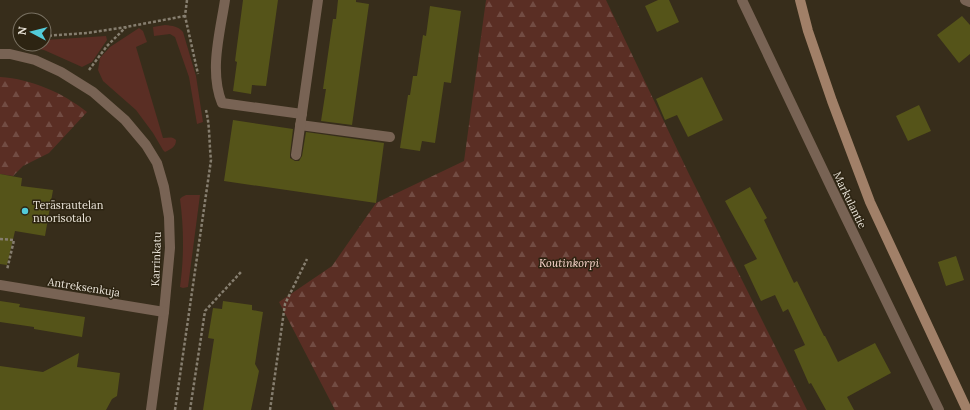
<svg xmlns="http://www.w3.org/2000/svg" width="970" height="410" font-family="Lora,serif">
<defs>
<pattern id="forest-firs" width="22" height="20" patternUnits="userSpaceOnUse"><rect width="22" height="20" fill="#5a2e24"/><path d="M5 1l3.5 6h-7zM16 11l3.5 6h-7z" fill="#724c43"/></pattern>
</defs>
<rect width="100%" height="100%" fill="#372d1b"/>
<g fill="#5a2e24">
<path d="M165,25c8,1 13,1 18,7l13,44 7,46 -6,2 -8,-47 -14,-40 -5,-3 -16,2 -1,-9z"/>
<path d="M139,28l4,3 4,11 -11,5 27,91c5,0 9,-2 13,2 0,7 -5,9 -11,12l-2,-2 -10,-17 -17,-23 -33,-29 -5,-11 2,-12 10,-11z"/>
<path d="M106,36l1,4 -15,22 -10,5 -38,-17 -22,-5 22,-1v-4h1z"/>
<path d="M186,195h14l-12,92 -5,1 -3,-1c4,-29 4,-58 0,-88l2,-2z"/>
</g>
<g fill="url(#forest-firs)">
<path d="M486,0h120l82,172 119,238h-472l-56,-108 53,-36 44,-63 88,-42z"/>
<path d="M0,77c32,2 63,16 87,35l-38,41 -26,13 -10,10 -13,-2z"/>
</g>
<g fill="#555419">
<path d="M243,0h35l-12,86 -14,-1 -1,9 -18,-3 4,-29 -2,-1z"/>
<path d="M338,0h18v2l13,2 -17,121 -31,-4 5,-32h-3l10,-70h3z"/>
<path d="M658,0h11l10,22 -22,10 -12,-26z"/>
<path d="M430,6l31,5 -10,72 -7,-1 -9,61 -13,-2 -2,10 -20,-3 8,-53h2l3,-19h4l6,-41 3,1z"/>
<path d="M962,16l8,9v29l-11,9 -22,-28z"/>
<path d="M702,77l21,43 -35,17 -11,-22 -12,5 -9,-21z"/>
<path d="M919,105l12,26 -23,10 -12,-25z"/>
<path d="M233,120l60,9 -3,25v4l5,3h4l3,-5 4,-24 78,11 -8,60 -152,-22z"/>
<path d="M0,174l22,4 -1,8 32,4 -8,46 -30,-5 -8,34 -7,-1z"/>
<path d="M750,187l17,31 -3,2 30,63 3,-2 27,55h1l13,26 37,-19 16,30 -44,24 7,13h-28l-15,-27 -2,1 -15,-34 11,-5 -17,-36 -5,3 -8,-17 -14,6 -17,-36 13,-6 -32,-58z"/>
<path d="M956,256l8,24 -18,6 -8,-24z"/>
<path d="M0,301l20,3 -1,3 66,10 -3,20 -48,-8v-2l-34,-5z"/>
<path d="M223,301l29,4v5l11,2 -8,52 4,7 -8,39h-48l11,-71 -6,-1 5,-30 9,1z"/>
<path d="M79,353l-2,14 43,6 -3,23 -5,3 -6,11h-106v-44l43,6z"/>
</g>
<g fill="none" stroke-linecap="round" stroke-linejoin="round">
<g stroke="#867e6f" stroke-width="2.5" stroke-dasharray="3 2" stroke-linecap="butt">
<path d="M187,0l-2,16 13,58"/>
<path d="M44,36l43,-3 39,-6 59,-11"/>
<path d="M89,70l18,-24 19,-19"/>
<path d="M0,239l14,1 -7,30"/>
<path d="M175,410l36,-250c-2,-17 -1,-34 -5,-50"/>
<path d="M190,410l15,-99 36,-39"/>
<path d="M270,410l15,-106 22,-45"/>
</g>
<g stroke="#786354" stroke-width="10">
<path d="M225,0c-5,33 -16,71 -3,103l80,11"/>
<path d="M300,125l90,12"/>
<path d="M296,155l22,-155"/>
</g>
<g stroke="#786354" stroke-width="10">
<path d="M742,0l89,187 108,223"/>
<path d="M965,0l5,2"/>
<path d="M0,54h10l25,6 26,12 32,20 32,28 21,25 11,18 7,24 5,30 1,31 -6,64 -13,98"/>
<path d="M0,285l164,27"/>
</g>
<path stroke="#a18068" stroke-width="10" d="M800,0l8,31 24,70 38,101 97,208"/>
</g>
<circle fill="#52cbd9" stroke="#2d2412" stroke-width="1.5" cx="25" cy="211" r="4"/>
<g text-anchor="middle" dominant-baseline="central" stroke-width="3" stroke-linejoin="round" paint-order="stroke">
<g font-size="11" fill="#eae4d9" stroke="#2d2412">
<text transform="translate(850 200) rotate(64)">Markulantie</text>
<text transform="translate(156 259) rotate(-88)">Karrinkatu</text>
<text transform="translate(84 287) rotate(9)">Antreksenkuja</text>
</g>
<g font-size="11" fill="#eae4d9" stroke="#2d2412" text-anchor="start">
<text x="33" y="205">Teräsrautelan<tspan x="33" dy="13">nuorisotalo</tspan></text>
</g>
<g font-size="11" font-style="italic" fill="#fcd7ce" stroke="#2d2412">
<text x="569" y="263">Koutinkorpi</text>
</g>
</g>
<g transform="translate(32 32) rotate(277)"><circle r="19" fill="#2d2412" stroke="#797162"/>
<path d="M0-3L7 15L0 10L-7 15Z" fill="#52cbd9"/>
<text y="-6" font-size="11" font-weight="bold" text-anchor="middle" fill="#eae4d9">N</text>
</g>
</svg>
